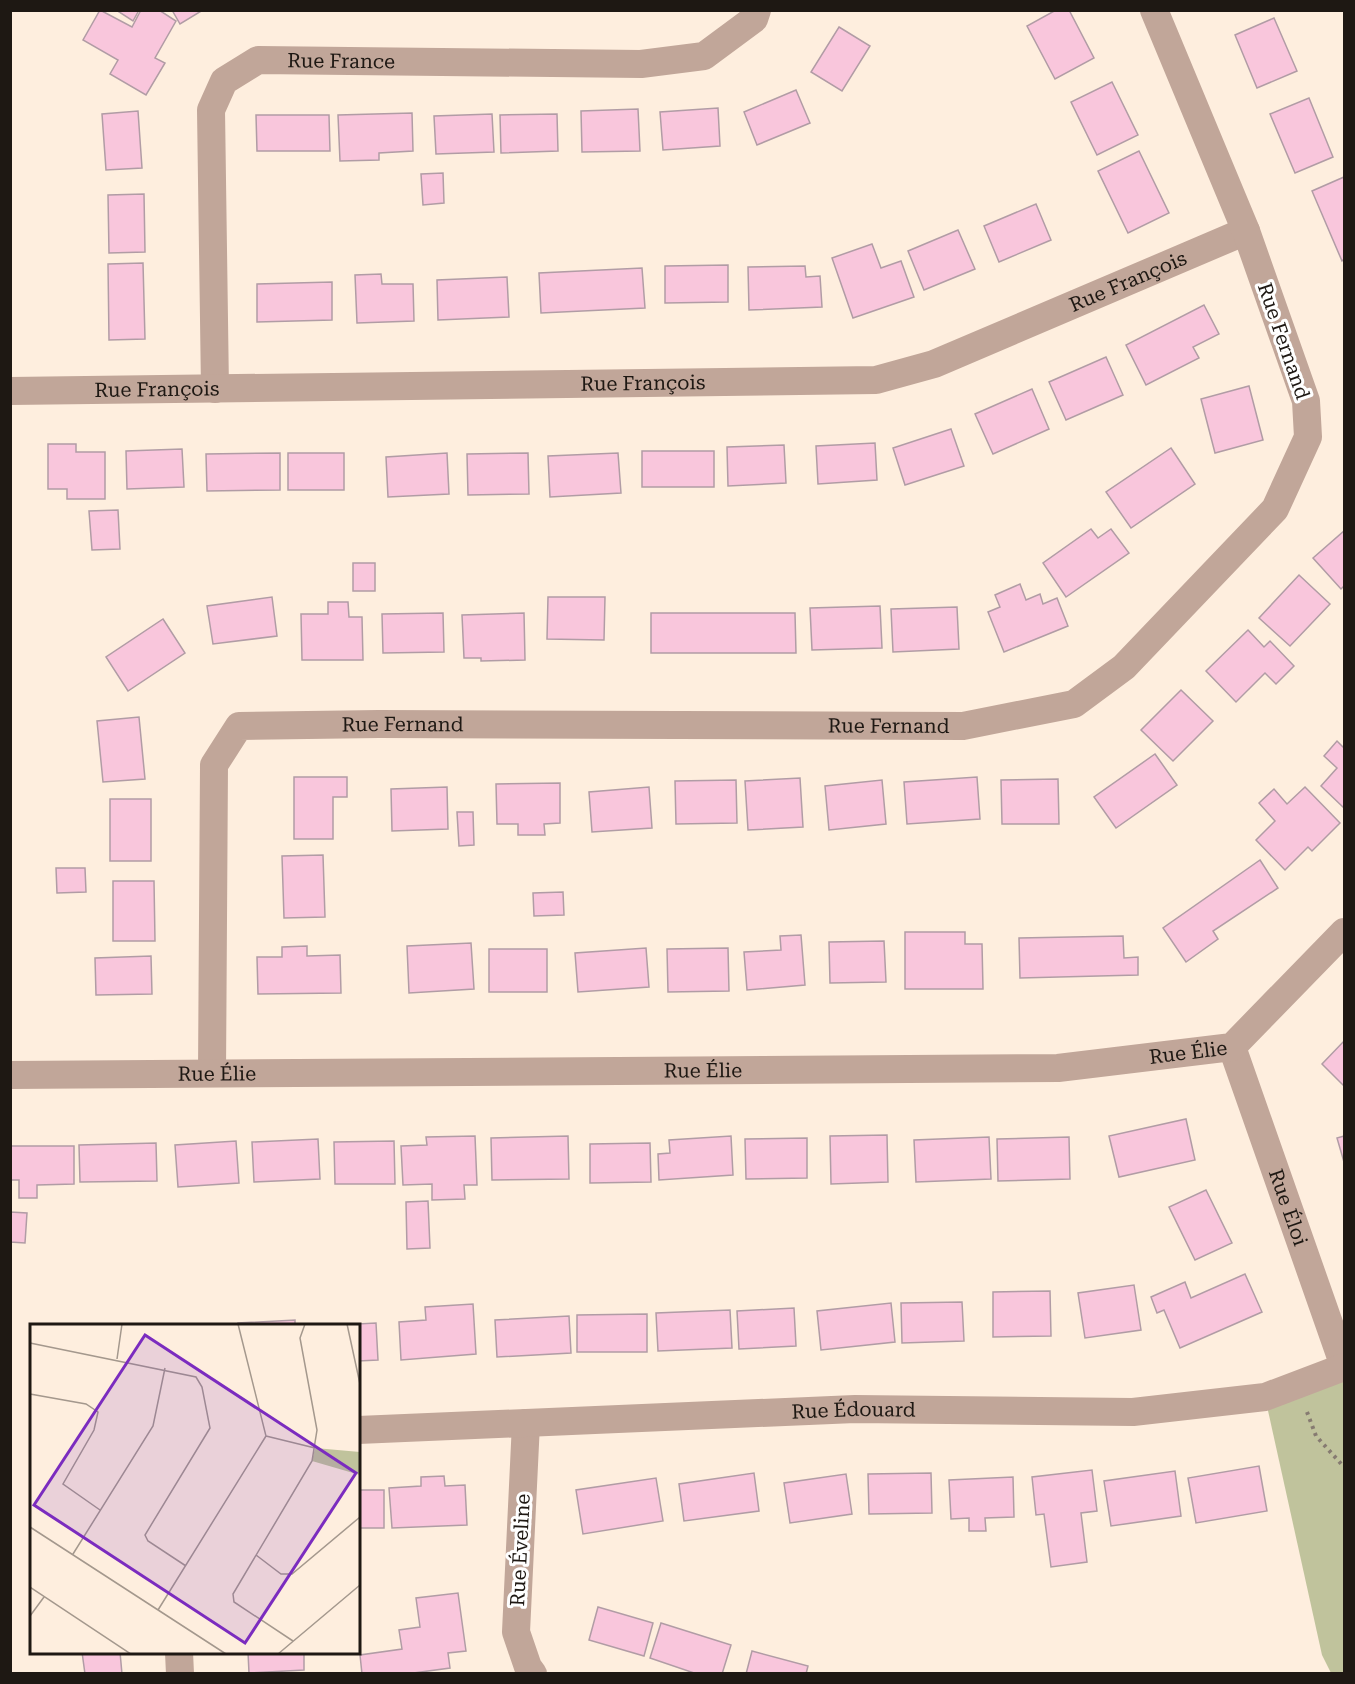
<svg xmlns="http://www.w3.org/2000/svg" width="1355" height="1684" font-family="'Roboto Serif',serif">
<rect width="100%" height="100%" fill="#feeede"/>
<path fill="#c0c39c" d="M1344,1367v306h-13l-9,-18 -57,-258z"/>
<g fill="#f9c6dc" stroke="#b19ca5" stroke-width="1.5">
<path d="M100,10l32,17 9,-17h18l17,11 -21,37 10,5 -19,32 -36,-21 8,-14 -35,-20z"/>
<path d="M116,10h23l-6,11z"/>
<path d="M172,10h31l-23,14z"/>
<path d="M1056,10h13l25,48 -39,21 -28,-53z"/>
<path d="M1274,18l23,53 -40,17 -22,-53z"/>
<path d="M839,27l31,19 -28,45 -31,-19z"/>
<path d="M1112,82l26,53 -41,20 -26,-53z"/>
<path d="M796,90l14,33 -53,22 -13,-33z"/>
<path d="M1309,98l24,59 -38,16 -25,-59z"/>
<path d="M718,108l2,38 -57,4 -3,-38z"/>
<path d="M638,109l2,42 -58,1 -1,-41z"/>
<path d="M138,111l4,57 -36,2 -4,-56z"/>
<path d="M412,113l1,38 -34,2v7l-39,1 -2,-46z"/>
<path d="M492,114l2,38 -58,2 -2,-38z"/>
<path d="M557,114l1,37 -57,2 -1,-38z"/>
<path d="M256,115h73l1,36h-73z"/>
<path d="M1139,151l30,62 -41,20 -30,-62z"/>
<path d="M443,173l1,30 -21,2 -2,-31z"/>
<path d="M1344,177v82l-2,2 -30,-70z"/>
<path d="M144,194l1,58 -36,1 -1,-58z"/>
<path d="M1036,204l15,36 -52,22 -15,-36z"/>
<path d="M958,230l17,39 -51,21 -16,-39z"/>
<path d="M872,244l9,24 20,-7 13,36 -61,21 -21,-60z"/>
<path d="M143,263l2,76 -36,1 -1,-76z"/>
<path d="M728,265v37l-63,1v-37z"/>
<path d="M805,266l1,11 14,-1 2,31 -73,3 -1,-43z"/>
<path d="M642,268l3,40 -104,5 -2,-40z"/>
<path d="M381,274l1,10h31l1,37 -57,2 -2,-48z"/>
<path d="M507,277l2,40 -71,3 -1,-40z"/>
<path d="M332,282v38l-75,2v-38z"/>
<path d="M1204,305l15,29 -26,13 6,11 -53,27 -20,-40z"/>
<path d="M1106,357l17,38 -57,25 -17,-38z"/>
<path d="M1249,386l14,54 -48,13 -14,-54z"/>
<path d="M1032,389l17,40 -56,25 -18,-40z"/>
<path d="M951,429l13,37 -59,19 -12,-37z"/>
<path d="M875,443l2,37 -59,4 -2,-38z"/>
<path d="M48,444h28v8h29v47h-38v-10h-19z"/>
<path d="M784,445l2,38 -58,3 -1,-39z"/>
<path d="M1171,448l24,36 -64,44 -25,-36z"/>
<path d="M182,449l2,38 -57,2 -1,-38z"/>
<rect x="642" y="451" width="72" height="36"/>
<path d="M280,453v37l-73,1 -1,-37z"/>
<rect x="288" y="453" width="56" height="37"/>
<path d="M447,453l2,41 -61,3 -2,-40z"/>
<path d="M528,453l1,41 -61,1 -1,-41z"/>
<path d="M618,453l3,40 -71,4 -2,-41z"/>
<path d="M118,510l2,39 -28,1 -3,-39z"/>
<path d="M1091,529l7,9 13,-9 18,24 -63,44 -23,-34z"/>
<path d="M1344,531v55l-3,3 -28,-31z"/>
<rect x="353" y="563" width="22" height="28"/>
<path d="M1299,575l31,29 -40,42 -31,-28z"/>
<path d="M1020,584l6,16 14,-6 3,10 14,-6 11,28 -64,26 -16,-40 12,-5 -5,-12z"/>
<path d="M272,597l5,39 -64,8 -6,-38z"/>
<path d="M548,597h57l-1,43 -57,-1z"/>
<path d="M328,602h20l1,15h13l1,43h-61l-1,-46h27z"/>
<path d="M880,606l2,42 -70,2 -2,-42z"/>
<path d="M957,607l2,42 -66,3 -2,-43z"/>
<path d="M443,613l1,39 -61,1 -1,-39z"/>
<path d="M524,613l1,47 -44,1v-3h-17l-2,-43z"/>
<path d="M651,613h144l1,40h-145z"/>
<path d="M163,619l22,34 -57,38 -22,-34z"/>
<path d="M1248,630l16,17 6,-6 24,25 -18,18 -11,-11 -29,29 -30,-31z"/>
<path d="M1181,690l32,31 -40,40 -32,-31z"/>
<path d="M139,717l6,62 -42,3 -6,-61z"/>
<path d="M1337,741l7,7v60l-23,-22 16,-18 -13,-12z"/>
<path d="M1155,754l22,31 -61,43 -22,-31z"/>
<path d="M294,777h53v20h-14v42h-39z"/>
<path d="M977,777l3,42 -73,5 -3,-42z"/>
<path d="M800,778l3,49 -55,3 -3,-49z"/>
<path d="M1058,779l1,45h-57l-1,-44z"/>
<path d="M736,780l1,43 -61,1 -1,-43z"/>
<path d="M882,780l4,44 -57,6 -4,-44z"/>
<path d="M560,783v40l-16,1 1,11h-27v-11h-21l-1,-40z"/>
<path d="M447,787l1,42 -56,2 -1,-42z"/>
<path d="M649,787l3,41 -60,4 -3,-40z"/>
<path d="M1305,787l35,36 -28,28 -4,-4 -23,23 -29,-30 19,-19 -16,-18 15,-14 13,15z"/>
<rect x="110" y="799" width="41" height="62"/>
<path d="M457,812h16l1,33 -15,1z"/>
<path d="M323,855l2,62 -41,1 -2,-62z"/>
<path d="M1260,860l18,28 -65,43 5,8 -32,23 -23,-34z"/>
<path d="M56,868h29l1,24 -29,1z"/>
<path d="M113,881h41l1,60h-42z"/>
<path d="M563,892l1,23 -30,1 -1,-23z"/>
<path d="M905,932h60v12h17l1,45h-78z"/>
<path d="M801,935l4,50 -58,5 -3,-38 37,-2 -1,-14z"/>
<path d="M1123,936l1,22 14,-1v18l-118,3 -1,-40z"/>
<path d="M884,941l2,41 -56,1 -1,-41z"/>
<path d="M471,943l3,46 -65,4 -2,-47z"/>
<path d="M307,946v10l33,-1 1,38 -83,1 -1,-37h25v-10z"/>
<path d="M646,948l3,39 -71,5 -3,-39z"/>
<path d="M728,948l1,43 -61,1 -1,-43z"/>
<rect x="489" y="949" width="58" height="43"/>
<path d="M151,956l1,38 -56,1 -1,-37z"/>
<path d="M1344,1041v45l-22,-22z"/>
<path d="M1186,1119l9,41 -76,17 -10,-41z"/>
<path d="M887,1135l1,47 -57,2 -1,-48z"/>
<path d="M475,1136l2,49h-13l1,14 -33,1v-16l-29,1 -2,-39 26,-1 -1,-8z"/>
<path d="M568,1136l1,43 -77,1 -1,-42z"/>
<path d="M731,1136l2,39 -74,5 -1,-26 12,-1 -1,-13z"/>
<path d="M1344,1136v26l-7,-24z"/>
<path d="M989,1137l2,42 -75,3 -2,-42z"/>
<path d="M1069,1137l1,42 -72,2 -1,-42z"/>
<path d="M807,1138v40l-61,1 -1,-40z"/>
<path d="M318,1139l2,40 -66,3 -2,-40z"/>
<path d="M236,1141l3,42 -61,4 -3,-42z"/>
<path d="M394,1141l1,43h-60l-1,-42z"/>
<path d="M156,1143l1,38 -77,1 -1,-37z"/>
<path d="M650,1143l1,39 -61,1v-39z"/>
<path d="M10,1146h64v38l-37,1v13h-18v-18h-9z"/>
<path d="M1206,1190l26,53 -37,17 -26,-53z"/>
<path d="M428,1201l2,47 -23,1 -1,-47z"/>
<path d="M10,1212l17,1 -2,30 -15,-1z"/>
<path d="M1245,1274l17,38 -82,36 -16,-38 -7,3 -6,-16 34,-15 6,16z"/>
<path d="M1134,1285l7,45 -56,8 -7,-45z"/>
<path d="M1050,1291l1,45 -58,1v-45z"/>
<path d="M962,1302l2,39 -62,2 -1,-40z"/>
<path d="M891,1303l4,39 -74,8 -4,-39z"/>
<path d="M473,1304l3,50 -75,6 -2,-38 27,-2 -1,-13z"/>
<path d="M794,1308l2,38 -57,3 -2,-38z"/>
<path d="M730,1310l2,38 -74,3 -2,-38z"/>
<path d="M647,1314v38h-70v-37z"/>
<path d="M569,1316l2,37 -74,4 -2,-37z"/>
<path d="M295,1320v6h-57v-3z"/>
<path d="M376,1323l2,37 -20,1v-35h-39z"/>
<path d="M1259,1466l8,45 -71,12 -8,-45z"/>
<path d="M1092,1470l5,41 -16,2 6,49 -36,5 -7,-53 -8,1 -4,-38z"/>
<path d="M1175,1471l6,45 -70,10 -7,-45z"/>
<path d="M754,1473l5,38 -75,10 -5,-37z"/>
<path d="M931,1473l1,40 -63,1 -1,-40z"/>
<path d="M846,1474l6,40 -62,9 -6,-40z"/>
<path d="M444,1476l1,10 20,-1 2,40 -75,3 -3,-40 32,-2v-9z"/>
<path d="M1013,1477l1,40 -29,1 1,13h-17v-13l-18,1 -2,-39z"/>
<path d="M656,1478l7,43 -80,13 -7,-44z"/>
<rect x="358" y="1490" width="26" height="38"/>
<path d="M458,1593l8,58 -18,2 2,15 -44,6h-44l-2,-19 42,-6 -3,-19 21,-3 -4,-29z"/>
<path d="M598,1607l55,16 -9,33 -55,-16z"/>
<path d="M661,1623l70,22 -9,29h-25l-47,-16z"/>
<path d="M752,1651l56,15 -2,8h-60z"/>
<path d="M82,1652h38l2,22h-37z"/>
<path d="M248,1652h56v18l-55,3z"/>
</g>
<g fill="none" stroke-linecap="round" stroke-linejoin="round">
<path stroke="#867b71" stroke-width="4" stroke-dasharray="3 4.5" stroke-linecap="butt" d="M1307,1412l9,24 28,31"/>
<g stroke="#c1a699" stroke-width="28">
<path id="s1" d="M215,389l-4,-279 13,-29 34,-21 383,4 63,-8 50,-37 3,-9"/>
<path id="s2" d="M10,391l866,-11 58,-16 312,-133"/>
<path id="s3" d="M1232,1047l112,319"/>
<path id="s4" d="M212,1073l2,-308 25,-39 140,-2 584,2 111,-22 50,-37 151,-158 33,-72 -2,-36 -60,-170 -92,-221"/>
<path id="s5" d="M10,1075l1048,-7 174,-21 112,-115"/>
<path d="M526,1423l-10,209 12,35 5,7"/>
<path id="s6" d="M358,1430l497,-21 278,3 132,-15 79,-30"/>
<path d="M179,1652l1,22"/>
</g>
</g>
<g text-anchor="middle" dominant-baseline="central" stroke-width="6" stroke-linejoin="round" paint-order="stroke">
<g font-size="20" fill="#1e1813" stroke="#fff">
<text stroke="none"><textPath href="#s1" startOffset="434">Rue France</textPath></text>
<text stroke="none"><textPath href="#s2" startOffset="1137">Rue François</textPath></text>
<text transform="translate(1284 341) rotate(71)">Rue Fernand</text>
<text stroke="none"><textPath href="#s2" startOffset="633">Rue François</textPath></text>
<text stroke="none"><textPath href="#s2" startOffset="147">Rue François</textPath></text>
<text stroke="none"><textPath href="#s4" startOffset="518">Rue Fernand</textPath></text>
<text stroke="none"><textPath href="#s4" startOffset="1004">Rue Fernand</textPath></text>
<text stroke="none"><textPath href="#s5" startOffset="1179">Rue Élie</textPath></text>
<text stroke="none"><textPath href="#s5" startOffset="693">Rue Élie</textPath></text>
<text stroke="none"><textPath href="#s5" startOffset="207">Rue Élie</textPath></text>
<text stroke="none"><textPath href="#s3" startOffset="170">Rue Éloi</textPath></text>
<text stroke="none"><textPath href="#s6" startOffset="496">Rue Édouard</textPath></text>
<text transform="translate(520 1550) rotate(-87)">Rue Éveline</text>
</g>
</g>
<g transform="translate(30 1324)">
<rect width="330" height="330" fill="#feeede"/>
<path d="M285,124l45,4v23l-48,-14z" fill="#c0c39c"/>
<path fill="none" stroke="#a4988d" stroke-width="1.5" d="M317,0l13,60M0,19l166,34 6,10 8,41 -65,107 3,6 38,25M87,35l5,-35M0,70l56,10 12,8 -4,18 -31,54 37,26M236,112l49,12M0,203l196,127M43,230l80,-128 12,-58M226,231l25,19h11l68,-57M0,263l101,67M128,286l108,-174 -28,-112M0,292l14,-19M263,317l-59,-39 -1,-8 79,-133 5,-31 -17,-92 5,-14M248,330l82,-69"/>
<path fill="#7b2cbf" fill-opacity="0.15" stroke="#7b2cbf" stroke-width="3" d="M115,11l211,138 -111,170 -211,-138z"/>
<rect width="330" height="330" fill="none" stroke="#1e1813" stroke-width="3"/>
</g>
<rect width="1355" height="1684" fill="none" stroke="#1e1813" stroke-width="24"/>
</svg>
